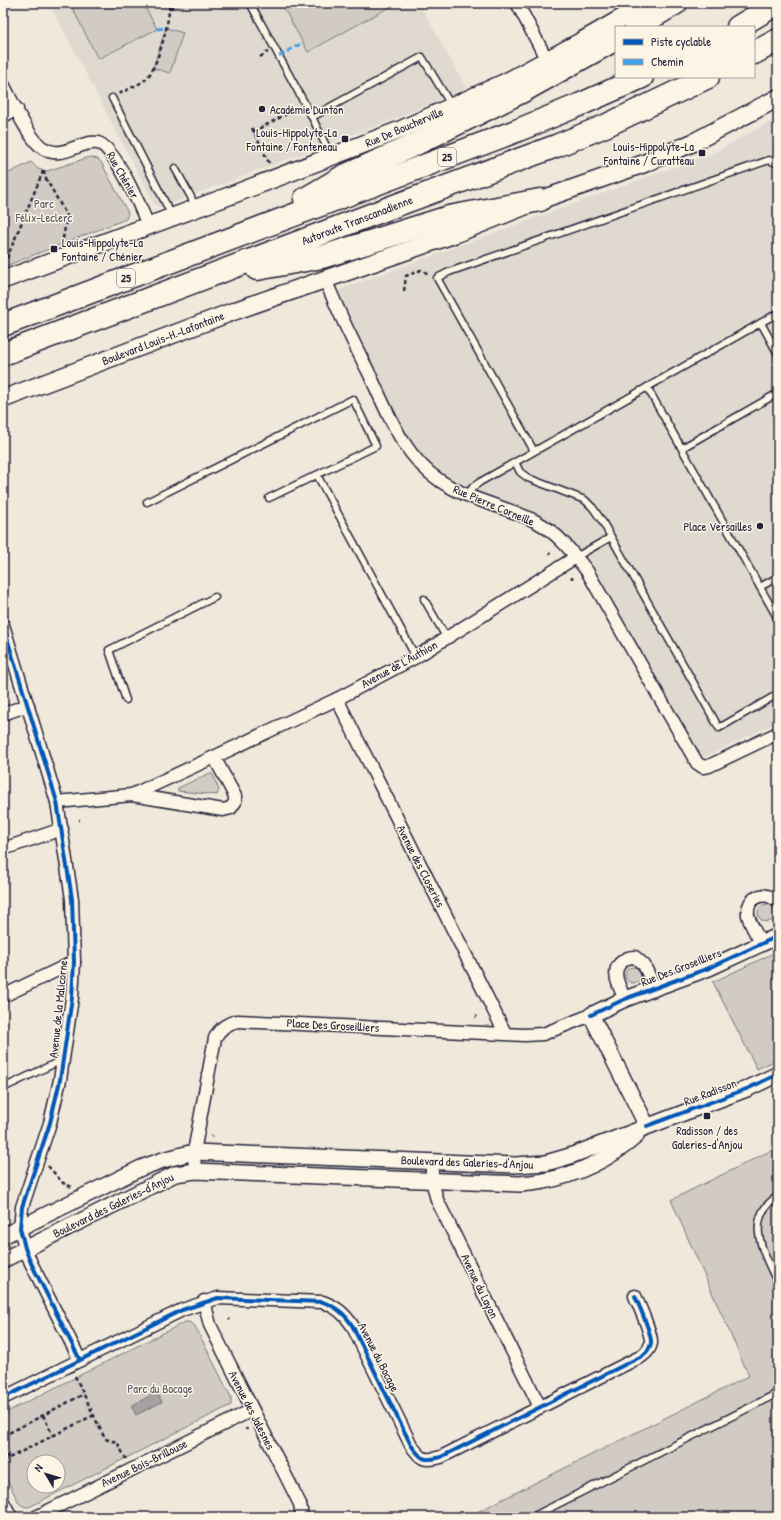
<svg xmlns="http://www.w3.org/2000/svg" width="781" height="1520" font-family="'Patrick Hand',sans-serif">
<rect width="100%" height="100%" fill="#efe8db"/>
<filter id="ink" filterUnits="userSpaceOnUse"><feTurbulence type="fractalNoise" baseFrequency=".025" numOctaves="2"/><feDisplacementMap in="SourceGraphic" scale="8" xChannelSelector="R" yChannelSelector="G"/><feConvolveMatrix kernelMatrix="1 2 1 2 8 2 1 2 1" color-interpolation-filters="sRGB"/></filter>
<g filter="url(#ink)">
<g fill="#e0d9cf">
<path d="M49,3h370l47,85 -66,29 -239,90 -6,-2z"/>
<path d="M778,118v604l-78,37 -126,-206 -27,-28 -99,-42 -38,-38 -74,-154 377,-138z"/>
</g>
<g fill="#d1cbc3" stroke="#7a767f" fill-rule="evenodd">
<path d="M70,3h73l14,26 -59,30z"/>
<path d="M281,3h116l-89,49z"/>
<path d="M166,28l17,5 -13,40 -17,-5z"/>
<path d="M90,157l8,2 3,3 27,51 -2,6 -123,48v-91l28,-14 7,7 9,2z"/>
<path d="M210,773l3,2 6,15 -2,5 -39,-4v-3z"/>
<circle cx="767" cy="913" r="9"/>
<path d="M778,951v108l-21,10 -44,-87z"/>
<circle cx="633" cy="975" r="8"/>
<path d="M778,1147v370h-311l282,-141 -78,-176z"/>
<path d="M185,1322h4l6,4 36,71v8l-202,102c-5,0 -7,-1 -10,-4l-16,-31v-58zM34,1462h24v24h-24z"/>
</g>
<path fill="#a6a2a2" stroke="#716f79" d="M157,1392l5,10 -26,13 -5,-9z"/>
<g fill="none" stroke-linecap="round" stroke-linejoin="round">
<defs>
<g id="service">
<path d="M250,3l62,114"/>
<path d="M112,98l60,118"/>
<path d="M331,156l-19,-39 110,-60 29,48"/>
<path d="M175,168l16,29 4,11"/>
<path d="M761,323l17,31"/>
<path d="M647,387l131,232"/>
<path d="M682,448l96,-55"/>
<path d="M534,451l-97,-173 12,-6 320,-112 9,4"/>
<path d="M515,462l5,10 8,6 57,22 8,8 9,13 117,207 59,-34"/>
<path d="M317,475l99,182"/>
<path d="M467,495l6,-8 7,-5 298,-169"/>
<path d="M147,502l206,-103 23,47 -107,52"/>
<path d="M576,557l35,-20"/>
<path d="M760,587l18,-10"/>
<path d="M424,599l22,38"/>
<path d="M126,700l-17,-50 106,-53"/>
<path d="M3,1088l59,-28"/>
<path d="M778,1196c-36,23 -13,59 0,88"/>
<path d="M532,1517l246,-124"/>
</g>
<g id="minor">
<path d="M517,3l30,57"/>
<path d="M3,84c8,15 26,56 40,64 19,13 36,-8 55,-5 16,3 44,67 50,82"/>
<path d="M3,116l14,-7"/>
<path d="M325,279c13,32 28,63 44,94 18,38 34,83 70,107 30,21 67,26 98,42 21,11 36,31 50,49l110,192 6,4 6,-1 69,-33"/>
<path d="M3,625l54,177 15,97 2,63 -2,36 -12,82 -10,43 -28,84 -1,11 -1,10 5,20 6,15 49,97"/>
<path d="M337,699l168,334"/>
<path d="M3,714l25,-9"/>
<path d="M132,795l91,15 8,-2 4,-6v-6l-21,-39"/>
<path d="M57,802l75,-7 82,-38 123,-58 79,-42 160,-100"/>
<path d="M3,849l59,-20"/>
<path d="M762,944c-5,-9 -12,-19 -14,-29 -2,-18 17,-26 30,-13"/>
<path d="M3,996l71,-34"/>
<path d="M625,999c-5,-11 -16,-29 -2,-38 3,-3 7,-4 12,-4l9,8 11,23"/>
<path d="M432,1161v19l5,20 103,207"/>
<path d="M195,1171l-1,-19 21,-114c5,-10 12,-15 23,-17l287,14 18,-1 48,-19"/>
<path d="M204,1301l6,24 90,179 2,13"/>
<path d="M3,1398l179,-88 36,-12 105,4c13,5 21,11 29,23l59,120c10,14 13,17 30,12l201,-101c4,-3 8,-7 9,-13 1,-10 -12,-37 -16,-47"/>
<path d="M3,1502l8,15"/>
<path d="M36,1517l216,-107"/>
</g>
<g id="tertiary">
<path d="M647,1126l-56,-111 34,-16 84,-31 69,-32"/>
<path d="M3,1236l138,-68 22,-8 31,-8 321,13 31,-2 24,-7 179,-68 29,-14"/>
<path d="M3,1260l172,-86 20,-3 324,13c8,-1 17,-1 25,-3 33,-6 67,-23 92,-45"/>
</g>
<g id="secondary">
<path d="M3,280l226,-84 171,-66 108,-49 72,-39 68,-39"/>
<path d="M3,399l234,-89 218,-76 85,-34 103,-36 49,-21 86,-45"/>
</g>
<g id="motorway">
<path d="M636,27l40,-24"/>
<path d="M738,27l40,-24"/>
<path d="M754,53l24,-13"/>
<path d="M305,199l39,-23 68,-30 111,-55 93,-52"/>
<path d="M257,269l65,-12 127,-40 91,-17"/>
<path d="M3,325l513,-194 63,-26 63,-28"/>
<path d="M3,354l394,-149 159,-59 49,-20 103,-49"/>
</g>
</defs>
<use href="#service" stroke="#22223b" stroke-width="9"/>
<use href="#minor" stroke="#22223b" stroke-width="15"/>
<use href="#tertiary" stroke="#22223b" stroke-width="18"/>
<use href="#secondary" stroke="#22223b" stroke-width="20"/>
<use href="#motorway" stroke="#22223b" stroke-width="25"/>
<g stroke="#22223b" stroke-width="2.5" stroke-dasharray="4 3" stroke-linecap="butt">
<path d="M170,8l11,-5"/>
<path d="M260,57l8,-5"/>
<path d="M119,94c9,-5 20,-9 27,-15 11,-10 25,-61 23,-76"/>
<path d="M252,128l18,37"/>
<path d="M253,132l45,-24"/>
<path d="M44,171l1,6 22,39 -5,28"/>
<path d="M4,265l40,-96"/>
<path d="M404,291l2,-15 15,-6 8,4"/>
<path d="M549,553h2"/>
<path d="M572,579v-2"/>
<path d="M4,596l2,-1"/>
<path d="M79,820h1"/>
<path d="M476,1016l1,1"/>
<path d="M211,1137l1,-1"/>
<path d="M48,1166l15,17 9,4"/>
<path d="M229,1319l1,1"/>
<path d="M75,1376l30,63 12,3 9,17"/>
<path d="M43,1415l10,21"/>
<path d="M246,1430l1,-2"/>
<path d="M3,1436l81,-42"/>
<path d="M3,1448l5,11"/>
<path d="M3,1461l91,-46"/>
</g>
<use href="#service" stroke="#fcf5e5" stroke-width="6"/>
<use href="#minor" stroke="#fcf5e5" stroke-width="12"/>
<use href="#tertiary" stroke="#fcf5e5" stroke-width="15"/>
<use href="#secondary" stroke="#fcf5e5" stroke-width="17"/>
<use href="#motorway" stroke="#fcf5e5" stroke-width="22"/>
<g stroke="#3ea2ec" stroke-width="3" stroke-dasharray="6 3" stroke-linecap="butt">
<path d="M157,29l9,-1"/>
<path d="M279,56l23,-13"/>
</g>
<defs>
<g id="cycleway">
<path d="M3,625l54,177 15,97 2,63 -2,36 -12,82 -10,43 -28,84 -1,11 -1,10 5,20 6,15 49,97"/>
<path d="M591,1015l34,-16 84,-31 69,-32"/>
<path d="M647,1126l102,-38 29,-14"/>
<path d="M3,1398l179,-88 36,-12 105,4c13,5 21,11 29,23l59,120c10,14 13,17 30,12l201,-101c4,-3 8,-7 9,-13 1,-10 -12,-37 -16,-47"/>
</g>
</defs>
<use href="#cycleway" stroke="#fcf5e5" stroke-width="6"/>
<use href="#cycleway" stroke="#0057b8" stroke-width="4"/>
</g>
</g>
<g fill="#22223b" stroke="#fcf5e5" stroke-width="1.5">
<circle cx="262" cy="109" r="4"/>
<rect x="341" y="135" width="8" height="8" rx="2"/>
<rect x="698" y="149" width="8" height="8" rx="2"/>
<rect x="50" y="245" width="8" height="8" rx="2"/>
<circle cx="760" cy="526" r="4"/>
<rect x="703" y="1112" width="8" height="8" rx="2"/>
</g>
<g text-anchor="middle" dominant-baseline="central" stroke-width="3" stroke-linejoin="round" paint-order="stroke">
<g fill="#fcf5e5" stroke="#63616e" stroke-width="1">
<rect x="438" y="148" width="18" height="18" rx="3"/>
<rect x="117" y="269" width="18" height="18" rx="3"/>
</g>
<g font-size="11" font-weight="bold" fill="#22223b">
<text x="447" y="157">25</text>
<text x="126" y="278">25</text>
</g>
<g font-size="12" fill="#22223b" stroke="#fcf5e5" text-anchor="end">
<text x="270" y="109" text-anchor="start">Académie Dunton</text>
<text x="337" y="132">Louis-Hippolyte-La<tspan x="337" dy="14">Fontaine / Fonteneau</tspan></text>
<text x="694" y="146">Louis-Hippolyte-La<tspan x="694" dy="14">Fontaine / Curatteau</tspan></text>
<text x="62" y="242" text-anchor="start">Louis-Hippolyte-La<tspan x="62" dy="14">Fontaine / Chénier</tspan></text>
<text x="752" y="526">Place Versailles</text>
<text x="707" y="1130" text-anchor="middle">Radisson / des<tspan x="707" dy="14">Galeries-d'Anjou</tspan></text>
</g>
<g font-size="12" fill="#22223b" stroke="#fcf5e5">
<text transform="translate(404 127) rotate(-23)">Rue De Boucherville</text>
<text transform="translate(123 175) rotate(60)">Rue Chénier</text>
<text transform="translate(357 220) rotate(-21)">Autoroute Transcanadienne</text>
<text transform="translate(163 338) rotate(-21)">Boulevard Louis-H.-Lafontaine</text>
<text transform="translate(494 505) rotate(23)">Rue Pierre Corneille</text>
<text transform="translate(399 664) rotate(-29)">Avenue de L'Authion</text>
<text transform="translate(421 866) rotate(63)">Avenue des Closeries</text>
<text transform="translate(681 967) rotate(-21)">Rue Des Groseilliers</text>
<text transform="translate(58 1009) rotate(-84)">Avenue de la Malicorne</text>
<text transform="translate(333 1025) rotate(3)">Place Des Groseilliers</text>
<text transform="translate(710 1092) rotate(-21)">Rue Radisson</text>
<text transform="translate(467 1162) rotate(2)">Boulevard des Galeries-d'Anjou</text>
<text transform="translate(113 1205) rotate(-26)">Boulevard des Galeries-d'Anjou</text>
<text transform="translate(480 1286) rotate(64)">Avenue du Layon</text>
<text transform="translate(379 1357) rotate(63)">Avenue du Bocage</text>
<text transform="translate(252 1410) rotate(63)">Avenue des Jalesnes</text>
<text transform="translate(144 1463) rotate(-26)">Avenue Bois-Brillouse</text>
</g>
<g font-size="12" fill="#575564" stroke="#fcf5e5">
<text x="44" y="203">Parc<tspan x="44" dy="14">Félix-Leclerc</tspan></text>
<text x="160" y="1388">Parc du Bocage</text>
</g>
</g>
<rect width="781" height="1520" fill="none" stroke="#fcf5e5" stroke-width="16"/>
<rect x="8" y="8" width="765" height="1504" fill="none" stroke="#22223b" stroke-width="1.5" filter="url(#ink)"/>
<rect x="615" y="26" width="140" height="52" fill="#fcf5e5" stroke="#a5a1a1"/>
<rect x="623" y="39" width="20" height="6" fill="#0057b8" stroke="#a5a1a1"/>
<text x="651" y="46" font-size="12" fill="#22223b">Piste cyclable</text>
<rect x="623" y="59" width="20" height="6" fill="#3ea2ec" stroke="#a5a1a1"/>
<text x="651" y="66" font-size="12" fill="#22223b">Chemin</text>
<g transform="translate(46 1474) rotate(308)"><circle r="19" fill="#fcf5e5" stroke="#a5a1a1"/>
<path d="M0-3L7 15L0 10L-7 15Z" fill="#22223b"/>
<text y="-6" font-size="11" font-weight="bold" text-anchor="middle" fill="#22223b">N</text>
</g>
</svg>
